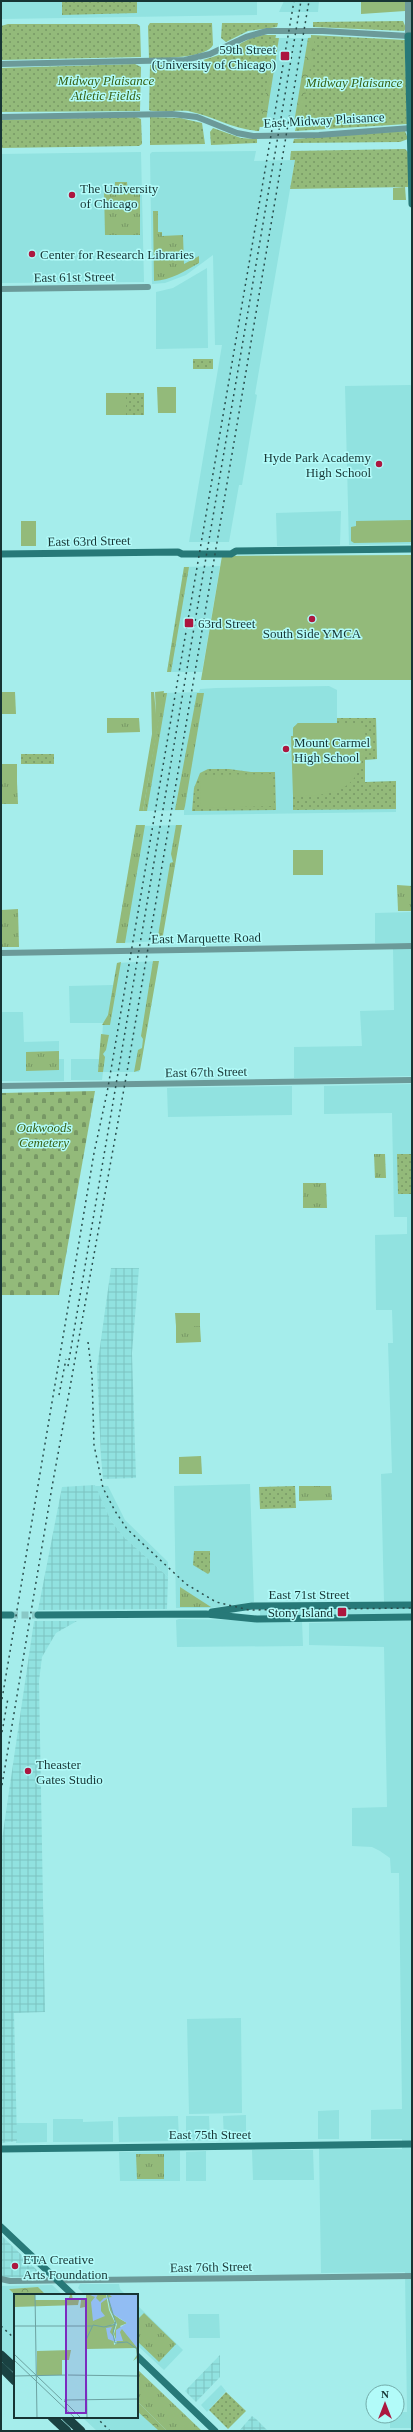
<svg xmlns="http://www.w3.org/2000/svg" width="413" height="2432" font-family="Georgia,serif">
<defs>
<pattern id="industrial-grid" width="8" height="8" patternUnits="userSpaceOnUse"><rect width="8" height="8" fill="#91e2e0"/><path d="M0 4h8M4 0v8" fill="none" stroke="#7cc2c1"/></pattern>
<pattern id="grass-tufts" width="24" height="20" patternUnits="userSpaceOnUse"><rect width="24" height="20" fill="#93ba7a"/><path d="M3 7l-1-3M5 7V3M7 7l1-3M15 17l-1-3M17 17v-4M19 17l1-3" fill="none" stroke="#779865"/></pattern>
<pattern id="forest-crowns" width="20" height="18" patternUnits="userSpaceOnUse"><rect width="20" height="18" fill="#93ba7a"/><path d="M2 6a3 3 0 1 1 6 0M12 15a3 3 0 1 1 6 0" fill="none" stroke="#779865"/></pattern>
<pattern id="cemetery-stones" width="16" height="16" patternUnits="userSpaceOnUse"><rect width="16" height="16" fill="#93ba7a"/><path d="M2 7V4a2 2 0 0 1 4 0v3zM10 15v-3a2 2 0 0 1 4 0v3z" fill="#779865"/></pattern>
<pattern id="park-dots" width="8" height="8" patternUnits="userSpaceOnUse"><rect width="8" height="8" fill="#93ba7a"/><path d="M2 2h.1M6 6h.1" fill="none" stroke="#779865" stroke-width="1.8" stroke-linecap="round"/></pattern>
</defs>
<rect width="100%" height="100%" fill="#a5edeb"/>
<g fill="#91e2e0">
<path d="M1,1h256v14l-256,4z"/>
<path d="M284,1h35l-1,11h-39z"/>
<path d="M275,38h40l-15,89h-41z"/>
<path d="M256,151l-2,10 41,-1 -40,234 2,1 -15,90h-3l-10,57h-40l33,-197h-7l-2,-90 -27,20 -21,8 -13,1 -2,-130 2,-2z"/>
<path d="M141,152l3,130 -143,1v-129z"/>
<path d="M207,268l1,80 -52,1v-57l17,-4z"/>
<path d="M410,385l2,1v158l-63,1 -4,-159z"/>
<path d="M341,511l-1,34 -63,1 -1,-33z"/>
<path d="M220,566l-18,106h-35l17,-105z"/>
<path d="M329,686l8,4v28h39l1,41 -12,1v22l31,-1v31l-212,3v-5l-41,1 20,-118 36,-1 1,-3 16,-1z"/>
<path d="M180,825l-19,116 -40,2 20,-117z"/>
<path d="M412,912v31h-37v-30z"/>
<path d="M393,949h19v127l-118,2v-31l68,-1 -2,-35 34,-1z"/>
<path d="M158,961l-19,111h-36l-1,8h-31v-21h30l2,-36h-33l-1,-37 44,-1 4,-22z"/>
<path d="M1,1012h22l1,30 35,-1v18h5v22h-63z"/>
<path d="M412,1084v518h-28l-3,-128 11,-1 -4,-130h5l-1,-33h-16l-1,-75 32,-1v-17h-13l-2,-104 -68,1v-28z"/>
<path d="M292,1086v29l-124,2 -1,-29z"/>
<path d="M250,1484l4,118 -43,6h-35l-2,-122z"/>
<path d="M95,1486h13l17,34 43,42v15l-44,-40 -13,-16z"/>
<path d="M412,1606v10l-152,1v-9z"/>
<path d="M179,1619l123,2 1,25 -126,1 -1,-27z"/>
<path d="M412,1620v808h-22v-12h7v-4h10l-2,-140 -84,1 -2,-125 83,1v-10h-31v-29l31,-1 -3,-236h-8l-1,-15 -10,-7 -8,-4 -20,-1v-38l35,-1 -3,-160 -75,-2v-22z"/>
<path d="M241,2018l1,95 -53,1 -2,-95z"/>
<path d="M339,2110v29h-21v-28z"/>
<path d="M246,2115v25h-22l-1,-24z"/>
<path d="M178,2116l1,25 -60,1 -1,-25z"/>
<path d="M186,2116h23l1,24 -24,1z"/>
<path d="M53,2119h30v3l30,-1v21h-60z"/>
<path d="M16,2123h31v19l-31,1z"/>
<path d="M252,2150h61l1,30h-61z"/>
<path d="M180,2151v30h-60l-1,-29z"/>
<path d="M206,2151v30h-20v-29z"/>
<path d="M80,2284h39l1,5 6,6h-41l-7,-7z"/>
<path d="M52,2285l11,10h-17l-8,-8 -29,2 6,6v72l-14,-3v-78z"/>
<path d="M137,2305l46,45 -19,20 -27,-25z"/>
<path d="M188,2314h31l1,24h-31z"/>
<path d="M221,2385l5,6 -19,21 -6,-7z"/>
<path d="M137,2411l22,20h-62l-15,-14h55z"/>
</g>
<g fill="url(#industrial-grid)">
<path d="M111,1268h28l-7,85 4,125 -33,1 -2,-22 -4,-89z"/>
<path d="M95,1485l16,36 13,16 44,40 -1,32 -129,1 24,-123z"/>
<path d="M34,1621h43l-21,12 -14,24 -3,24 6,331 -31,1 3,128 -16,2v-297z"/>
<path d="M1,2235l40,39 -1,3h-39z"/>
<path d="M220,2355v22l-24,25 -11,-11z"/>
<path d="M252,2416l4,3 12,12h-29z"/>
</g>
<g fill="url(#grass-tufts)">
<path d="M115,182h12l1,11 9,1 3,-3v44h-35l-1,-45h11z"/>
<path d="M153,211h5v21h4v4l21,-1 1,29 15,-8v7c-14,8 -28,17 -45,18z"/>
<path d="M184,567h5l-18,105h-4z"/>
<path d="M163,693h4l-20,118h-4z"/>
<path d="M197,693h7l-19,113 -1,4h-9z"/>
<path d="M107,718h32l1,14 -33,1z"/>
<path d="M1,782h16l1,22h-17z"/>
<path d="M136,825h9l-20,118h-9z"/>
<path d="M176,825h6l-20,116 -5,1 13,-79 3,-1 -2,-8z"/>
<path d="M397,885l15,1v25h-14z"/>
<path d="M18,909l1,38h-18v-37z"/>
<path d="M153,961h6l-19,109 -6,2 4,-22 4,-2 1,-9 -2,-3z"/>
<path d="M121,962l-11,63h-8l6,-10 9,-52z"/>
<path d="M101,1034l8,1 -3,15 -3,4 2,3 -2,15h-5z"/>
<path d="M59,1051v19l-33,1v-19z"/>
<path d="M374,1154h11l1,24h-11z"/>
<path d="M303,1183h23l1,25h-24z"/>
<path d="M176,1326h24l1,16 -25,1z"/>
<path d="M299,1486h32l1,14 -33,1z"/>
<path d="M180,1587l31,20h-31z"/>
<path d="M136,2154h28v25h-27z"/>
<path d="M144,2313l32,31 -17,18 -22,-21v-21z"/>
<path d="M137,2369l65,62h-35l-30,-30z"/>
</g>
<g fill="url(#forest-crowns)">
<path d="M316,37l-11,88 -11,-2 14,-85z"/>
<path d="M275,38h4l-14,89h-6z"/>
<path d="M38,2287l8,8h-31l-6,-6z"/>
<path d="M137,2401l30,30h-8l-22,-20z"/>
</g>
<path fill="url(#cemetery-stones)" d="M95,1091l-36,204h-58v-202z"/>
<g fill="url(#park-dots)">
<path d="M62,1h75v12l-75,2z"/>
<path d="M403,21l3,7 -2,3 -91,-4v-5z"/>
<path d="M150,23h62l1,22c-6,13 -50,13 -64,14l-1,-33z"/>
<path d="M222,23h56l-1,4 -29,4 -22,11 -5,-4z"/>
<path d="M8,24h129l3,2 1,31 -140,3v-34z"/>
<path d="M263,35h13l-17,96c-25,-1 -46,-15 -71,-20 -10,-1 -34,2 -39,-1l1,-45h28l22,-4 19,-6 32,-17z"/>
<path d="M311,35l94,5 2,84 -112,7 1,-4 4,-1 15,-87 -4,-1z"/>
<path d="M135,64l6,3 -1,44 -139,1v-44z"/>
<path d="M136,117l5,2 1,25 -3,2 -138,2v-28z"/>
<path d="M150,117l30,1 22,5 3,21 -55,1z"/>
<path d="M213,128l28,10 16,1v4l-46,2 -1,-13z"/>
<path d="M405,131l3,8 -8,3 -107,1 1,-4z"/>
<path d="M405,149l3,3v35l-118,2 5,-29h-5l1,-9z"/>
<rect x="193" y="359" width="20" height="10"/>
<rect x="126" y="393" width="18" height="22"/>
<path d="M337,718h39l1,41 -12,1v22l31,-1v28l-103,1v-82l5,-5h39z"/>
<rect x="21" y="754" width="33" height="10"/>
<path d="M229,769l22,3h24l1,38 -84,1 2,-23 6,-15 8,-4z"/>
<path d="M397,1154h15v40h-14z"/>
<path d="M295,1486l1,22 -36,1 -1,-22z"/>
<path d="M194,1551h16v21l-2,2 -15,-9z"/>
<path d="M226,2392l20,19 -18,18 -19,-19z"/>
</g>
<g fill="#93ba7a">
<path d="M361,1h44v10l-44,3z"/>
<path d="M405,187l1,13h-13v-12z"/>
<path d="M157,387h19v26h-18z"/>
<rect x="106" y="393" width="20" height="22"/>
<path d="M411,520v22l-57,1 -3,-2v-14l5,-1v-5z"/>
<rect x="21" y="521" width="15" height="25"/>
<path d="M412,555v125h-211l21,-124z"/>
<path d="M164,691l-21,120h-4l13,-77 -1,-42h3l2,22 -1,-22z"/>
<path d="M1,692h14l1,22h-15z"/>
<path d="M298,723h67c2,58 -15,74 -72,73l-2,-60h2v-8z"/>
<rect x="1" y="764" width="16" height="18"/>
<path d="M273,774l1,32 -73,2 -1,-33z"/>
<rect x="293" y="850" width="30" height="25"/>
<path d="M175,1313h25v13h-24z"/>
<path d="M201,1456l1,18h-23v-17z"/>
</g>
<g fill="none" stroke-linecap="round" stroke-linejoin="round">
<path stroke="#89c8c6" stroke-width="7" stroke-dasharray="7 3.5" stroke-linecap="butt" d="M11,1615h27"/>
<g stroke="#6b9a99" stroke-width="6">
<path d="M1,64l184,-4 25,-6 36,-17 21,-6h56l85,5v-35"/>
<path d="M1,117l171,-3 25,3 40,16 16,3 66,-1 92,-7"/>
<path d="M1,289l147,-2"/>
<path d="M1,953l411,-7"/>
<path d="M1,1086l411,-6"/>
<path d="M1,2279l9,2 402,-5"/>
</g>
<g stroke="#277978" stroke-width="7">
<path d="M412,36h-4l4,168"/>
<path d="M1,554l177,-2 4,2h49l5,-3 176,-2"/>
<path d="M212,1612l40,-6 160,-1"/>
<path d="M1,1615h10"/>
<path d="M38,1615l168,-1 51,5 155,-2"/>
<path d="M1,2149l411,-5"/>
<path d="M1,2227l72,68"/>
<path d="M137,2356l78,75"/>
</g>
<g stroke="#1a4242" stroke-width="9">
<path d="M1,2355l14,13"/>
<path d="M1,2367l14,14"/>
<path d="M52,2417l15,14"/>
<path d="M66,2417l15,14"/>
</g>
<g stroke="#294d4c" stroke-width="1.5" stroke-dasharray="2 4" stroke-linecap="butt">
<path d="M88,1342l4,33 2,70 9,43 12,23 12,18 59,55 30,18 33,8 163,-2"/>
<path d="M68,1366l233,-1365"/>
<path d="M59,1395l7,-36"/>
<path d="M1,1705l93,-552 13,-60 187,-1092"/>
<path d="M1,1738l7,-40"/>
<path d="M1,1791l51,-304 75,-415 182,-1071"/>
<path d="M1,2326l14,13"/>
<path d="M96,2417l14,14"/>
</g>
</g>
<g fill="#ac173f" stroke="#b2fbf9" stroke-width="1.5">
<rect x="280" y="51" width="10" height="10" rx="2"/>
<circle cx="72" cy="195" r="4"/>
<circle cx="32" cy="254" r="4"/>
<circle cx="379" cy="464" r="4"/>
<circle cx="312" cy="619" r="4"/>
<rect x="184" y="618" width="10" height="10" rx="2"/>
<circle cx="286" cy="749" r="4"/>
<rect x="337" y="1607" width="10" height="10" rx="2"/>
<circle cx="28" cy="1771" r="4"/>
<circle cx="15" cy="2266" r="4"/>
</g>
<g text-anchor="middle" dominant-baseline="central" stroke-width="3" stroke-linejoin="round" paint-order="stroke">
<g font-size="13" fill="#173534" stroke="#b2fbf9" text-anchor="start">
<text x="276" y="49" text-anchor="end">59th Street<tspan x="276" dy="15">(University of Chicago)</tspan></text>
<text x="80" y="188">The University<tspan x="80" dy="15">of Chicago</tspan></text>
<text x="40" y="254">Center for Research Libraries</text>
<text x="371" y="457" text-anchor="end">Hyde Park Academy<tspan x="371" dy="15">High School</tspan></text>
<text x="198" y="623">63rd Street</text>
<text x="312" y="633" text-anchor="middle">South Side YMCA</text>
<text x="294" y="742">Mount Carmel<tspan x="294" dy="15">High School</tspan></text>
<text x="333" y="1612" text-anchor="end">Stony Island</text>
<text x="36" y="1764">Theaster<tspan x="36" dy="15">Gates Studio</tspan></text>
<text x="23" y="2259">ETA Creative<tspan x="23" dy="15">Arts Foundation</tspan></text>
</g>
<g font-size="13" font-style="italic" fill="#376013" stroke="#b2fbf9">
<text x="106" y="80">Midway Plaisance<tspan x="106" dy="15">Atletic Fields</tspan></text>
<text x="354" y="82">Midway Plaisance</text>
<text x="44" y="1127">Oakwoods<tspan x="44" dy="15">Cemetery</tspan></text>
</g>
<g font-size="13" fill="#173534" stroke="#b2fbf9">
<text transform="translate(324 120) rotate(-3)">East Midway Plaisance</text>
<text transform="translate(74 277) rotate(-1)">East 61st Street</text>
<text transform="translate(89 541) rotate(-1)">East 63rd Street</text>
<text transform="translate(206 938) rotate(-1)">East Marquette Road</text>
<text transform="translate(206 1072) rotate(-1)">East 67th Street</text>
<text x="309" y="1594">East 71st Street</text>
<text x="210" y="2134">East 75th Street</text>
<text transform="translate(211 2267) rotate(-1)">East 76th Street</text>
</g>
</g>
<g transform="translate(14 2294)">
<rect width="124" height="124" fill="#a5edeb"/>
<path d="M57,56l-2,10h-7v15h-25v-24z" fill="#93ba7a"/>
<path d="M0,0h21v6h33l2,-5h2l1,5h6l-1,5 -64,2zM72,0h20l3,16 6,13 -4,2h5l-3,8 1,12 3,-2 -3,-9 3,-10 -7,-14 -3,-16 9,3 -6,1v6l3,10 7,5 7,4 5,-2 3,-10 -2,10 -13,5 18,22v25l-1,-15 -4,3 4,-6 -1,-7 -49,1 -1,-45 -1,3 -5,1 1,-8h5z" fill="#93ba7a"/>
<path d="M84,0l-2,4 4,4 4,-4 8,-1 -3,-3h29v55l-16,-20 -2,3 3,9h-10l-5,-2 -2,-11 6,-1 -2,5 6,8v-10l11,-7 -14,-9 -5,-16 -7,5v8l4,5 -12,5 -2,-19 4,-5 -5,-2z" fill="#91bdf3"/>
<path fill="none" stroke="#6ca3a2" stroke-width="1" d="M21,0l2,124M72,6v37M101,28l-2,12 2,9 12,-1 10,7 1,26M0,32h78M0,60l48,46M0,66l61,58M54,81l70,1M0,82l53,-1M50,106l74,-1M50,107l17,17M73,124l-1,-78 7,-15 11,2 12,-3 -9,-30"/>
<path fill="#7b2cbf" fill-opacity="0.15" stroke="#7b2cbf" stroke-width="2" d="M52,5h20v114h-20z"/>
<rect width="124" height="124" fill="none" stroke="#173534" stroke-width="2"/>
</g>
<rect width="413" height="2432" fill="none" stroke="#173534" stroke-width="4"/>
<g transform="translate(385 2404)"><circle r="19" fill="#b2fbf9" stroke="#74acaa"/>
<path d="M0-3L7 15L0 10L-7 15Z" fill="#ac173f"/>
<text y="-6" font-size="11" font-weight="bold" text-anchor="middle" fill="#173534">N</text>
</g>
</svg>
